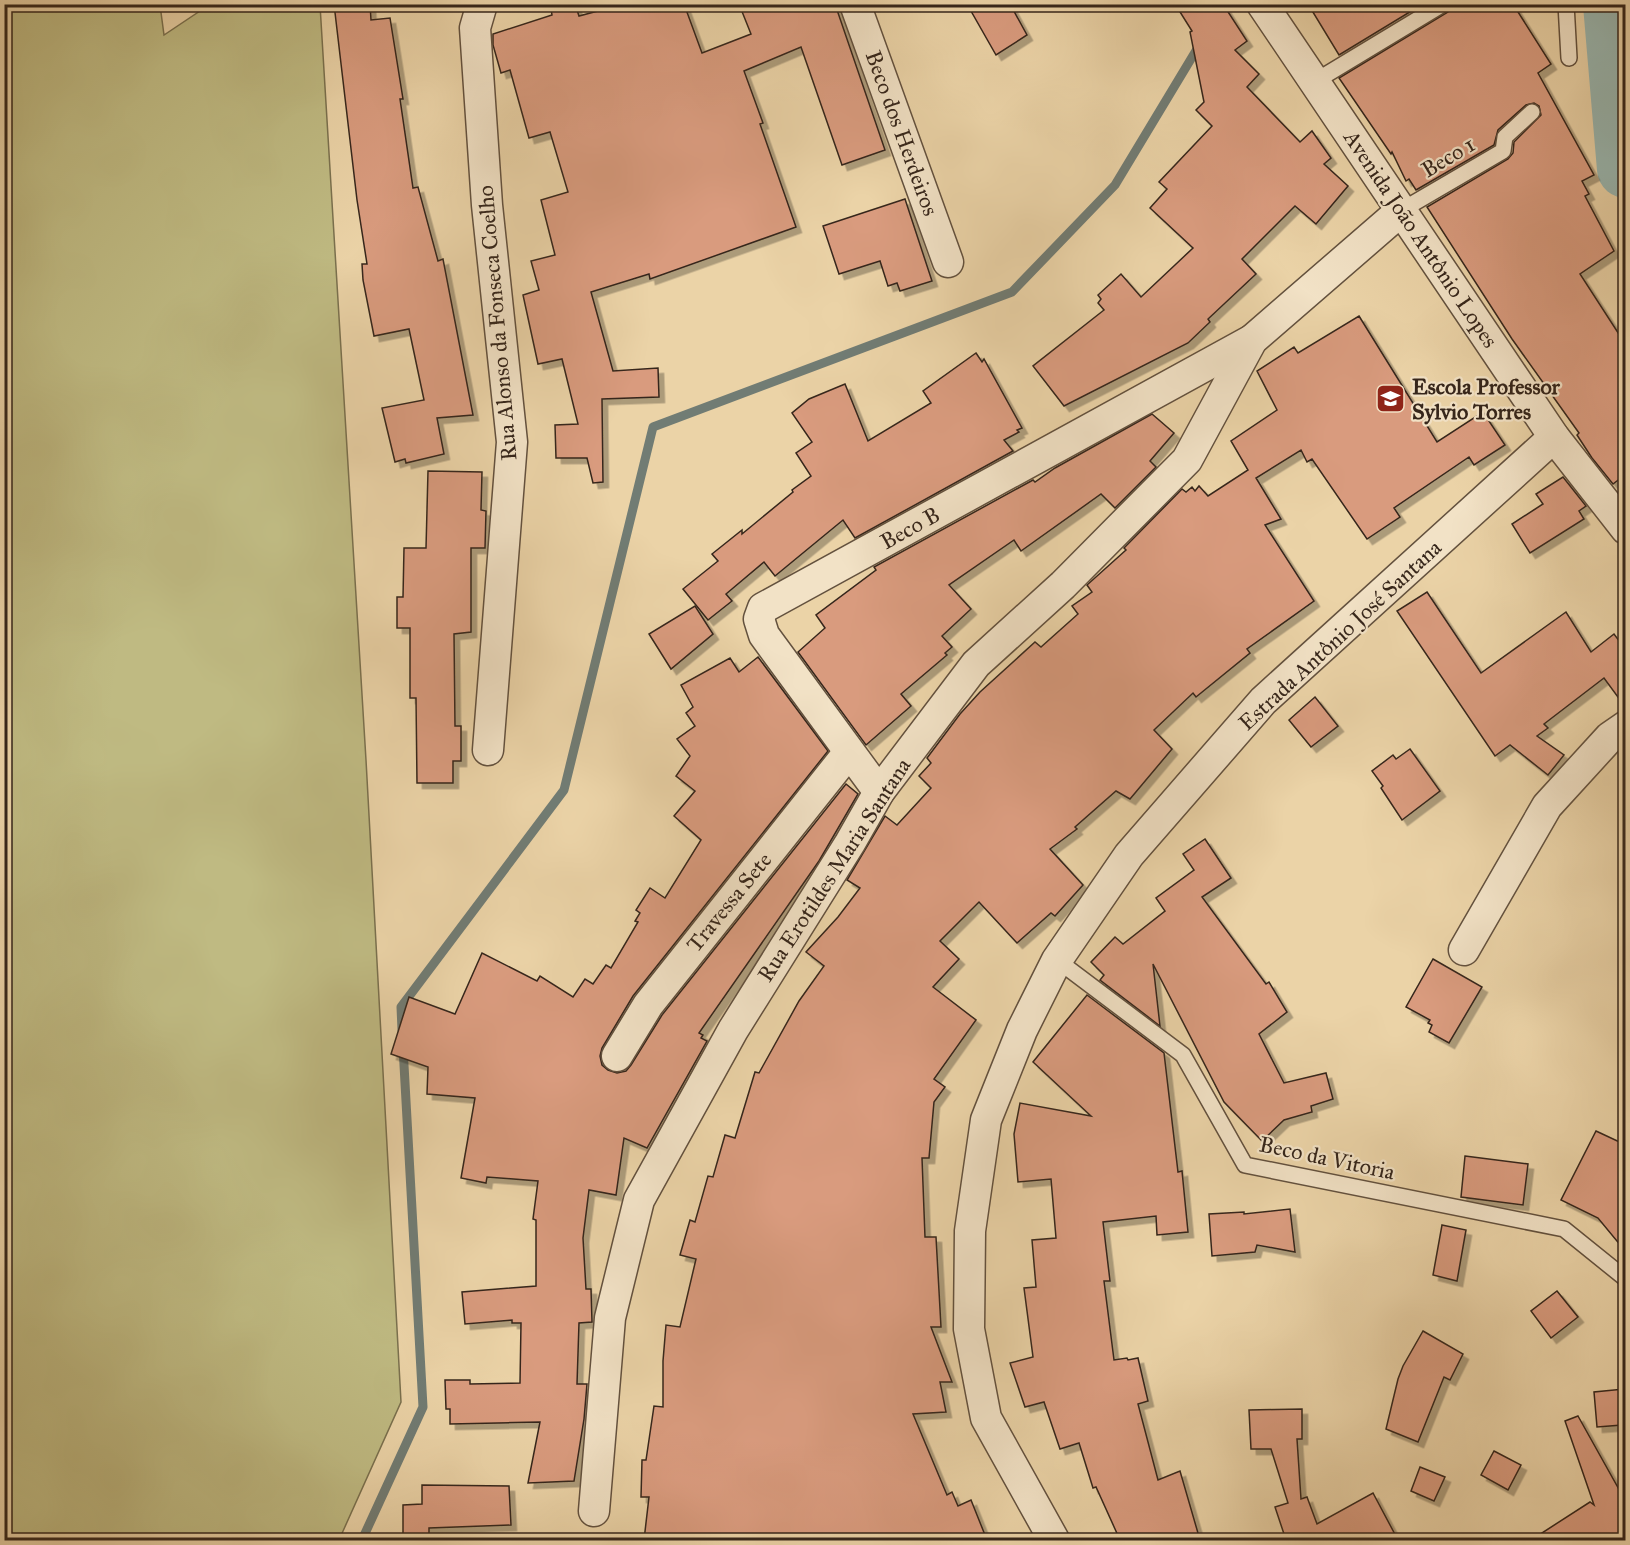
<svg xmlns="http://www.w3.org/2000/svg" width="1630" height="1545" font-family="'IM FELL Great Primer',serif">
<defs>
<filter id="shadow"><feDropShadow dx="5.5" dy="5.5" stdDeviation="0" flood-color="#0004"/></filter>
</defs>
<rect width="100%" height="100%" fill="#ebd3a7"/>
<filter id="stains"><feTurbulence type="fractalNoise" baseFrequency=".00333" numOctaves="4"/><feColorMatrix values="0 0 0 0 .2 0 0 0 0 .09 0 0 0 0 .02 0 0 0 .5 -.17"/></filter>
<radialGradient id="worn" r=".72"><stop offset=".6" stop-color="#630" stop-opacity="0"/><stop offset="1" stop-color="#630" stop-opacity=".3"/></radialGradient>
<path fill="#bfba82" stroke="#7a704e" stroke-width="1.5" d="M5,4l155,1 4,30 45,-30h111l46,755 35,642 -62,138h-334z"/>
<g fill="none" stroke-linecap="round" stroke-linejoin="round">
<g stroke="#717c74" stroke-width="9">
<path d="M402,1030l-1,-23 163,-217 89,-363 359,-135 103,-107 85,-141"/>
<path d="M362,1540l61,-133 -20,-360"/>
</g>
<path stroke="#99b6af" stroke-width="58" d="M1612,4l14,165"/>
</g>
<g fill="#d99b7e" stroke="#36261b" stroke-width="1.5" filter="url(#shadow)">
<path d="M334,4h36l1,16 19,-2 13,81h-3l13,89 5,-1 20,74 5,-2 30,156 -36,3 7,36 -38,9 -1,-4 -10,3 -13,-54 42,-8 -15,-71 -35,7 -11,-56 -1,-16h5l-10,-64z"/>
<path d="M564,4h11l4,12 45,-12h60l18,49 49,-19 -12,-30h96l50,146 -43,15 -41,-118 -57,24 19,52 -3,1 36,103 -146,52 -1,-5 -58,18 22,79 45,-3 1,29 -57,2 1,83 -10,1 -6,-25h-31l-1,-33 23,-1 -16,-65 -24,5 -15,-69 16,-5 -8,-29 24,-6 -14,-55 27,-8 -18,-60 -21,6 -19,-68 -9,3 -8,-28v-11l59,-19 -1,-6z"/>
<path d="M967,4h43l17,31 -31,20z"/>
<path d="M1175,4h48l24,37 -12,9 24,24 -12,13 53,55 12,-11 19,27 -7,6 24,22 -32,38 -21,-18 -53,53 14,15 -48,45 2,3 -22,21 -124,63 -31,-40 71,-56 -6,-7 3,-4 -3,-4 23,-21 20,23 52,-49 -43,-40 17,-19 -8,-7 53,-56 -16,-16 8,-8 -14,-70 2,-1z"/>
<path d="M1308,4h115l-84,51z"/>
<path d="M1453,4h60l38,60 -13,9 56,102 -12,6 7,13 -4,2 29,55 -34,23 46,71v129l-13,10 -21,-26 -15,-23 2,-2 -67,-94 -85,-132 81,-48 5,-6 1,-11 27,-27 -2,-9 -5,-3 -8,2 -28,25 -4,15 -78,45 -7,-11 -3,2 -14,-29 -1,2 -52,-76 109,-66z"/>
<path d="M905,199l27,82 -32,10 -3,-8 -9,3 -8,-25 -41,13 -16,-48z"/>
<path d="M1359,316l78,126 46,-30 22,33 -31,20 -5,-8 -75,51 6,9 -33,22 -55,-80 -5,3 -6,-12 -45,28 25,41 -16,6 49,76 -67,48 3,4 -54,44 -3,-4 -39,37 18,19 -42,50 -14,-8 -41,36 2,2 -27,20 33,36 -28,31 -4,-3 -34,30 -38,-41 -39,39 19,18 -26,28 43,33 -42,59 11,8 -11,15 -5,56h-7l3,79h11l5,90h-10l21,55h-12l6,30 -33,2 34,81 5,-3 6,14 13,-6 16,40h-343l5,-43h-8l1,-37h4l8,-54 9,1v-46l3,-36 14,2 16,-68 -16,-4 10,-35 5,2 13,-46 5,1 12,-42 10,3 20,-66 4,1 40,-72 25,-35 -18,-14 32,-35 22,-29 -13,-8 38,-64 12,9 34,-37 -12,-12 12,-13 -4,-5 33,-44 20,-22 55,-50 6,5 37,-33 -6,-8 20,-14 -5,-7 39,-35 -2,-2 58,-59 4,3 6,-5 3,4 4,-5 9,10 40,-26 -17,-29 46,-31 -20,-39 37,-24 4,6z"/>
<path d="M976,353l6,9 2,-3 38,69 -5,2 2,2 -15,8 9,11 -158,87 -12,-18 -68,56 -11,-14 -38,32 6,7 -24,19 -25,-31 35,-28 -6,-7 30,-24v4l51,-42 -1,-2 19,-14 -15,-23 16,-11 -20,-29 17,-14 36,-15 23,57 63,-38 -8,-12z"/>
<path d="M1152,414l22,19 -24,28 6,6 -41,41 -14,-14 -80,57 -7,-11 -65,45 22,24 -29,27 10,11 -7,6 2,2 -46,39 10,12 -45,39 -68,-93 27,-24 -9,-13 60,-45 -2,-3 159,-87 2,2 20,-14z"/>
<path d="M428,471l54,1 -1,38 5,1 -1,37h-14v84l-17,2 1,92h6v35h-8v22h-36l-1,-85h-6v-70h-13v-31h6l1,-49h22z"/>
<path d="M1563,477l23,29 -7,5 5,8 -54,34 -18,-29 31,-20 -7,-10z"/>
<path d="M1427,592l54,81 85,-61 25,40 23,-18 12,16v58l-22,-30 -60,46 4,4 -11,8 27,19 -16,20 -38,-30 -15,11 -98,-145z"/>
<path d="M695,606l18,28 -42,35 -22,-35z"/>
<path d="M758,657l70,94 -195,245 -31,52 -2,8 2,9 6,5 9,3 9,-2 5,-6 31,-50 184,-231 12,10 -39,67 -120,172 4,2 -2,3 6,3 -60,107 -23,-10 -8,57 -27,-5 -6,48 3,51h5l1,33 -13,1 -2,61h10l-3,35 -10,62 -46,2 12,-61 -90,2v-15h-4l-1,-29h25v4l50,-1 1,-60h-9v-3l-47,4 -3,-32 74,-6v-66l-3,-1 5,-38 -51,-4 -1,6 -25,-5 14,-80 -48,-4 1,-27 -37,-13 18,-57 46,17 27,-61 55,28 3,-5 33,21 12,-18 8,5 13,-19 5,3 27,-46 -3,-1 5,-8 -4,-3 14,-22 15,10 36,-58 -27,-24 21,-25 -19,-15 14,-20 -13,-17 18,-13 -9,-13 7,-6 -12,-22 49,-27 9,14z"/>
<path d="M1315,697l23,29 -27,21 -22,-27z"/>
<path d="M1410,749l30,42 -38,29 -21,-32 2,-2 -11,-15 21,-16 3,4z"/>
<path d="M1205,839l26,39 -29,19 64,87 3,-2 18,30 -28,22 25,49 42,-10 7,26 -22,7 1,6 -28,8 -22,21 -38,-39 -71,-138 7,62 -60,-46 4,-5 -13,-13 24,-25 8,7 42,-33 -9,-13 38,-28 -11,-16z"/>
<path d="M1433,959l49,28 -33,56 -20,-11 3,-7 -4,-2 2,-3 -24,-13z"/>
<path d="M1087,995l77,58 14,119 4,-1 6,61 -31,3 -1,-19 -53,6 7,59h-6l10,79 13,-2 1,2 10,-2 10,43 -10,3 20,76 22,-9 20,69h-80l-24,-53 -3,1 -14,-45 -19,6 -16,-47 -19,5 -15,-44 23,-6 -9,-69 12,-1 -4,-47 24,-2 -5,-59 -33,3 -4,-48 6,-31 71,13 -58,-54z"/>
<path d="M1596,1131l30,14v107l-28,-34 -37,-18z"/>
<path d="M1465,1156l63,8 -5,41 -62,-8z"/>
<path d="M1290,1209l5,43 -38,-7 -2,7 -43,4 -3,-42 35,-2v2z"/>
<path d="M1442,1225l24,5 -9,51 -24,-6z"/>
<path d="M1557,1291l21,26 -27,21 -20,-27z"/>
<path d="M1423,1331l40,23 -13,26 -6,-3 -26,65 -32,-13 12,-50 5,-13z"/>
<path d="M1624,1389l2,25h-5l1,11 -25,2 -3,-35z"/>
<path d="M1302,1409v30h-5l4,60 6,-2 10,27 56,-31 25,47h-112l-11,-33 13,-4 -17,-54h-20l-2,-39z"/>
<path d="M1578,1416l48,86v38h-95l59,-38 4,3 -29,-84z"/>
<path d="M1494,1451l27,14 -13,25 -27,-15z"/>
<path d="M1420,1467l25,10 -11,24 -23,-10z"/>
<path d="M422,1485l87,1 2,39 -82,3v7h-26v-30l19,-1z"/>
</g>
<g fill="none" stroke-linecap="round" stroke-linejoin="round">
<defs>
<g id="lane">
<path d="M1566,4l3,54"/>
<path d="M1314,82l129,-78"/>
<path d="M1402,210l101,-59 2,-14 27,-25"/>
<path d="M1057,960l126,95 62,110 319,64 62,50"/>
</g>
<g id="street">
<path d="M482,4l-7,24 12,177 25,237 -24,308"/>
<path d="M855,4l93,258"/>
<path d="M1262,4l292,433 72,92"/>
<path d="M879,792l-115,-157 -5,-16 4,-11 489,-268"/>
<path d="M1464,950l83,-144 63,-69 16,-11"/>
<path d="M617,1056l31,-51 201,-253"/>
<path d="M594,1511l16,-193 29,-118 94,-170 117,-187 29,-51 97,-128 87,-79 124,-125 65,-120 150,-130"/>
<path d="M1054,1540l-68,-122 -17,-89 1,-98 16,-111 36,-90 35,-70 72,-105 134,-154 291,-264"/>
</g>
</defs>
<use href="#lane" stroke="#63513e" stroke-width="18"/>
<use href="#street" stroke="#63513e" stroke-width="33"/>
<use href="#lane" stroke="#f2e2c6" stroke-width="15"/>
<use href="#street" stroke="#f2e2c6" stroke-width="30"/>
</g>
<defs>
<symbol id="school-square" viewBox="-11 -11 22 22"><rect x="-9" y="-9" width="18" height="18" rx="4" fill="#8f2418" stroke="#f2e2c6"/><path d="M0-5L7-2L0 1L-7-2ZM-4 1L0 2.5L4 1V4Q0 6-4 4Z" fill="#fff"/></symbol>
</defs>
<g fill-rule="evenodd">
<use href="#school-square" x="1374" y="382" width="33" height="33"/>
</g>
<g text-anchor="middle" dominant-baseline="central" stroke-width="4.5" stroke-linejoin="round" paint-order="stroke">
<g font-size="22" fill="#36261b" stroke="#f2e2c6">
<text transform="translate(902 133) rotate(70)">Beco dos Herdeiros</text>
<text transform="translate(1448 157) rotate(-31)">Beco 1</text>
<text transform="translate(1421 239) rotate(56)">Avenida João Antônio Lopes</text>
<text transform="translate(497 323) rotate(-95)">Rua Alonso da Fonseca Coelho</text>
<text transform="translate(910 528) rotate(-29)">Beco B</text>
<text transform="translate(1340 635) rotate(-43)">Estrada Antônio José Santana</text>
<text transform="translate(834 870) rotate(-57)">Rua Erotildes Maria Santana</text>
<text transform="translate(729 902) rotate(-51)">Travessa Sete</text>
<text transform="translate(1327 1158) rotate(12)">Beco da Vitoria</text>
</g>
<g font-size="22" font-weight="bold" fill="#36261b" stroke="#f2e2c6" text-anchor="start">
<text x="1412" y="386">Escola Professor<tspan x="1412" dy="25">Sylvio Torres</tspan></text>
</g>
</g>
<rect width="1630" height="1545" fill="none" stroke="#ebd3a7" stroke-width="24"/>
<rect x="6" y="6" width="1618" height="1533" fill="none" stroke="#36261b" stroke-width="3"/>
<rect x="12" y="12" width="1606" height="1521" fill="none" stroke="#36261b" stroke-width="1.5"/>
<rect width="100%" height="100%" filter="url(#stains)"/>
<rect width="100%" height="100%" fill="url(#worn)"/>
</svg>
